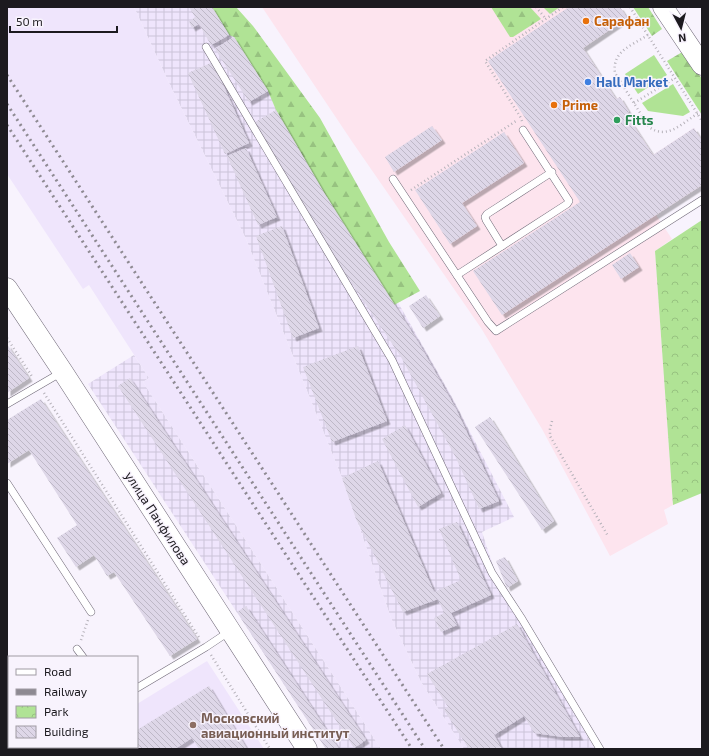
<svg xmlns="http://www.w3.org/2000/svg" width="709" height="756" font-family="'Exo 2',sans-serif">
<defs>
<pattern id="industrial-grid" width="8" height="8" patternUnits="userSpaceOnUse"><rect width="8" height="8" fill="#efe5fc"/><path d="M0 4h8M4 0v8" fill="none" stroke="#ccc4d8"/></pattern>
<pattern id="forest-firs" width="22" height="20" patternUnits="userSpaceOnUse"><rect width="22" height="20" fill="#b0e395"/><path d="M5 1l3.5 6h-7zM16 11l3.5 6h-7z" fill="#97c280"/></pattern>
<pattern id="park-crowns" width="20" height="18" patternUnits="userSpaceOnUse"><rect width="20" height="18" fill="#b0e395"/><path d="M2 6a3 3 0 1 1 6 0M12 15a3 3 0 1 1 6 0" fill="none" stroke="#97c280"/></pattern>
<pattern id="building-back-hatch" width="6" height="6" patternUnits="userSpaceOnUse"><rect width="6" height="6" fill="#ded7e8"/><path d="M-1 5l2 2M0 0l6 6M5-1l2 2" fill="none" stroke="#beb8c7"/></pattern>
<filter id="shadow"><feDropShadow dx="3.5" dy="3.5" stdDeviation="0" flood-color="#0004"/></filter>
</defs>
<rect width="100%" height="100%" fill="#f8f3fd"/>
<path fill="#fde4ee" d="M262,7h358l7,11 -44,30 33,51 4,-2 9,15 -3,2 27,41 41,-27 8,13v44l-46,30 16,24 -17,12 18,254 -9,5 4,14 -58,32 -68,-127 -61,-101 -128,-185z"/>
<g fill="url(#industrial-grid)">
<path d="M134,7h83l60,100 123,199 53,93 61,118 -32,15 19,58 94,159h-131l-43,-67 -30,-64 -49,-140 -96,-239 -77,-156z"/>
<path d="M134,355l15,23 -6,4 238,367h-55l-238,-365z"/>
</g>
<g fill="#efe5fc">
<path d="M7,7h127l35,76 77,156 96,239 49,140 30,64 43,67h-83l-238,-367 6,-4 -60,-93 -6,4 -76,-115z"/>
<path d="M207,661l57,88h-200l3,-2h70v-43z"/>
</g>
<g fill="#b0e395">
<path d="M654,55l13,20 -29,19 -13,-20z"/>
<path d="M673,84l17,28 -7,4 -35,-5 -6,-8z"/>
</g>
<g fill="url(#forest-firs)">
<path d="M212,7h24l17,19 67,92 69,124 31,49 -26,14 -71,-114 -47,-81 -8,-19 -34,-54 -5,-2z"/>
<path d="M491,7h39l11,12 -28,18h-3z"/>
<path d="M543,7h17l-10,7z"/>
<path d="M633,7h15l14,22 -10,7z"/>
<path d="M684,51l18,28v36l-35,-54z"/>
</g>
<path fill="url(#park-crowns)" d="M702,220v273l-29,12 -18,-254z"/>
<g fill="url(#building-back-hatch)" filter="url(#shadow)">
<path d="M189,7h23l17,28 -18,10 -12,-21 -7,4 -3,-6 6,-5z"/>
<path d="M569,7h51l7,11 -44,30 33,51 4,-2 9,15 -3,2 27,41 41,-27 8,13v44l-200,130 -29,-44 107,-69 -92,-141z"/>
<path d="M234,37l34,54 -19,11 -34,-53z"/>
<path d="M213,62l36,81 -24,11 -37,-81z"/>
<path d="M276,110l47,81 97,154 36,64 43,92 -20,8 -23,-51 -55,-101 -62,-93 -84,-142z"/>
<path d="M432,126l10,14 -48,32 -9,-15z"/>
<path d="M504,132l20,31 -62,40 15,23 -27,18 -35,-54z"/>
<path d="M246,148l31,69 -19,8 -31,-69z"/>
<path d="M282,226l37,102 -26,10 -37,-102z"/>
<path d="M630,253l9,14 -18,12 -9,-14z"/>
<path d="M426,295l14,21 -17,12 -14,-22z"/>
<path d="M7,344l22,34 -22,15z"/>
<path d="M358,346l29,75 -55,21 -29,-75z"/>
<path d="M130,378l236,362 -12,8 -236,-362z"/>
<path d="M41,399l156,240 -27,17 -56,-84 -7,4 -13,-21 -18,12 -19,-29 20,-13 -48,-75 -22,14v-44z"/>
<path d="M490,417l64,104 -12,9 -67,-103z"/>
<path d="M405,425l36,68 -23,14 -36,-68z"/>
<path d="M378,461l56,131 27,-12 -22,-51 18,-7 34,73 -40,18 6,12 -16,7 -7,-14 10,-5 -6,-14 -35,13 -47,-93 -14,-41z"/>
<path d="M505,557l13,24 -11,7 -11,-27z"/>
<path d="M246,606l93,143h-13l-89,-137z"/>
<path d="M517,624l63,113h-17l-29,-4 -10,-17 -30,19 8,14h-33l-25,-39 4,-3 -21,-33z"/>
<path d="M209,686l38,63h-48l-7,-11 -17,11h-69l3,-2h28v-17z"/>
<path d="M9,714v33h6l-3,2h-5v-33z"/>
</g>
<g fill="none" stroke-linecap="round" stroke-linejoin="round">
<defs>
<g id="lane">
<path d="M206,47l186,313 100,213 30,46 78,130"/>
<path d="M393,179l95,143 8,9 206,-131"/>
<path d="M502,246l-16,-26 -1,-3 2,-3 65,-42"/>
<path d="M457,275l110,-71 2,-3 -46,-71"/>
<path d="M7,404l55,-32"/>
<path d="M7,483l84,129"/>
<path d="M77,649l6,8"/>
<path d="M137,688l69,-41 24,-16"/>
<path d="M7,693l2,-1"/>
<path d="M34,749l3,-2"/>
</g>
<g id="secondary">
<path d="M663,7l39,58"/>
<path d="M7,288l56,84 244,377"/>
</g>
</defs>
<use href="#lane" stroke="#6e6776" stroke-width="8"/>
<use href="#secondary" stroke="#6e6776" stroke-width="21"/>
<g stroke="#b6b2ba" stroke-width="2.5" stroke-dasharray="1 3" stroke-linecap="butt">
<path d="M536,7l10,12"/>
<path d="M630,7l72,114"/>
<path d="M648,35c-17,11 -36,16 -33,38l34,54c18,13 32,-3 48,-13l5,-1"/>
<path d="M634,103l41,-25"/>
<path d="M522,121l-1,-3 -36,-57 78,-54"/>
<path d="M411,190l105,-69"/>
<path d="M7,338l26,40"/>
<path d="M44,393l156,246"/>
<path d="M552,421l-2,8v7l58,100"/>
<path d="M81,640l7,-20"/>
<path d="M211,655l59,94"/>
</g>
<use href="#lane" stroke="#fff" stroke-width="7"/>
<use href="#secondary" stroke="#fff" stroke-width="20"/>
<g stroke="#8e8a92" stroke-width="3" stroke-dasharray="2 4" stroke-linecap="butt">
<path d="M7,75l437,674"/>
<path d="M7,104l418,645"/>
<path d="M7,125l405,624"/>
</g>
</g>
<g fill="#e8710a" stroke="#f8f3fd" stroke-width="1.5">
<circle cx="586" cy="21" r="4"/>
<circle cx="554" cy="105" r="4"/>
</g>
<circle fill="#3f7fe0" stroke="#f8f3fd" stroke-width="1.5" cx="588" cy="82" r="4"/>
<circle fill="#2e9e5b" stroke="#f8f3fd" stroke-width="1.5" cx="617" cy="120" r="4"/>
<circle fill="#8d6e63" stroke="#f8f3fd" stroke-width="1.5" cx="193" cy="725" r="4"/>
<g text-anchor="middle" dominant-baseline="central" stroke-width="3" stroke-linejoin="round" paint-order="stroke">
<g font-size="13" font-weight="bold" fill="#c56008" stroke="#f8f3fd" text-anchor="start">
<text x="594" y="21">Сарафан</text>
<text x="562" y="105">Prime</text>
</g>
<g font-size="13" font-weight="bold" fill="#366cbe" stroke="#f8f3fd" text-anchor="start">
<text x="596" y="82">Hall Market</text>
</g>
<g font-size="13" font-weight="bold" fill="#27864d" stroke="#f8f3fd" text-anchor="start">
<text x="625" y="120">Fitts</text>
</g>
<g font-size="13" fill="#1c1a1f" stroke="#f8f3fd">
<text transform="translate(158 518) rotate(57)">улица Панфилова</text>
</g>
<g font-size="13" font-weight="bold" fill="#785e54" stroke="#f8f3fd" text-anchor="start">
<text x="201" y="718">Московский<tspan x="201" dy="15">авиационный институт</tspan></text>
</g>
</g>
<rect width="709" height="756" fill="none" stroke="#1c1a1f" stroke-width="16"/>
<rect x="8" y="656" width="130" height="92" fill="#f8f3fd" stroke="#a09ca4"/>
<rect x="16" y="669" width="20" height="6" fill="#ffffff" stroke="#a09ca4"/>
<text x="44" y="676" font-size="12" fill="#1c1a1f">Road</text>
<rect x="16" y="689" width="20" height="6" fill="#8e8a92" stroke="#a09ca4"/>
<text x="44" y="696" font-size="12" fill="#1c1a1f">Railway</text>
<rect x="16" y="706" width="20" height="12" fill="url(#park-crowns)" stroke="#a09ca4"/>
<text x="44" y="716" font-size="12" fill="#1c1a1f">Park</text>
<rect x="16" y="726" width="20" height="12" fill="url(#building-back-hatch)" stroke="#a09ca4"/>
<text x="44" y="736" font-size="12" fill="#1c1a1f">Building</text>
<g transform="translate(681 28) rotate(173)" stroke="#f8f3fd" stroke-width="3" paint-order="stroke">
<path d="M0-3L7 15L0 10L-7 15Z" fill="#1c1a1f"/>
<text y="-6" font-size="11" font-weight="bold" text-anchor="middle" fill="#1c1a1f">N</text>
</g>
<path d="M10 26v6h107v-6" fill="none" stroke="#1c1a1f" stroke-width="2"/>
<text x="16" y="26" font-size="12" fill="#1c1a1f" stroke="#f8f3fd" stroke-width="3" paint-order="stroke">50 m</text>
</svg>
